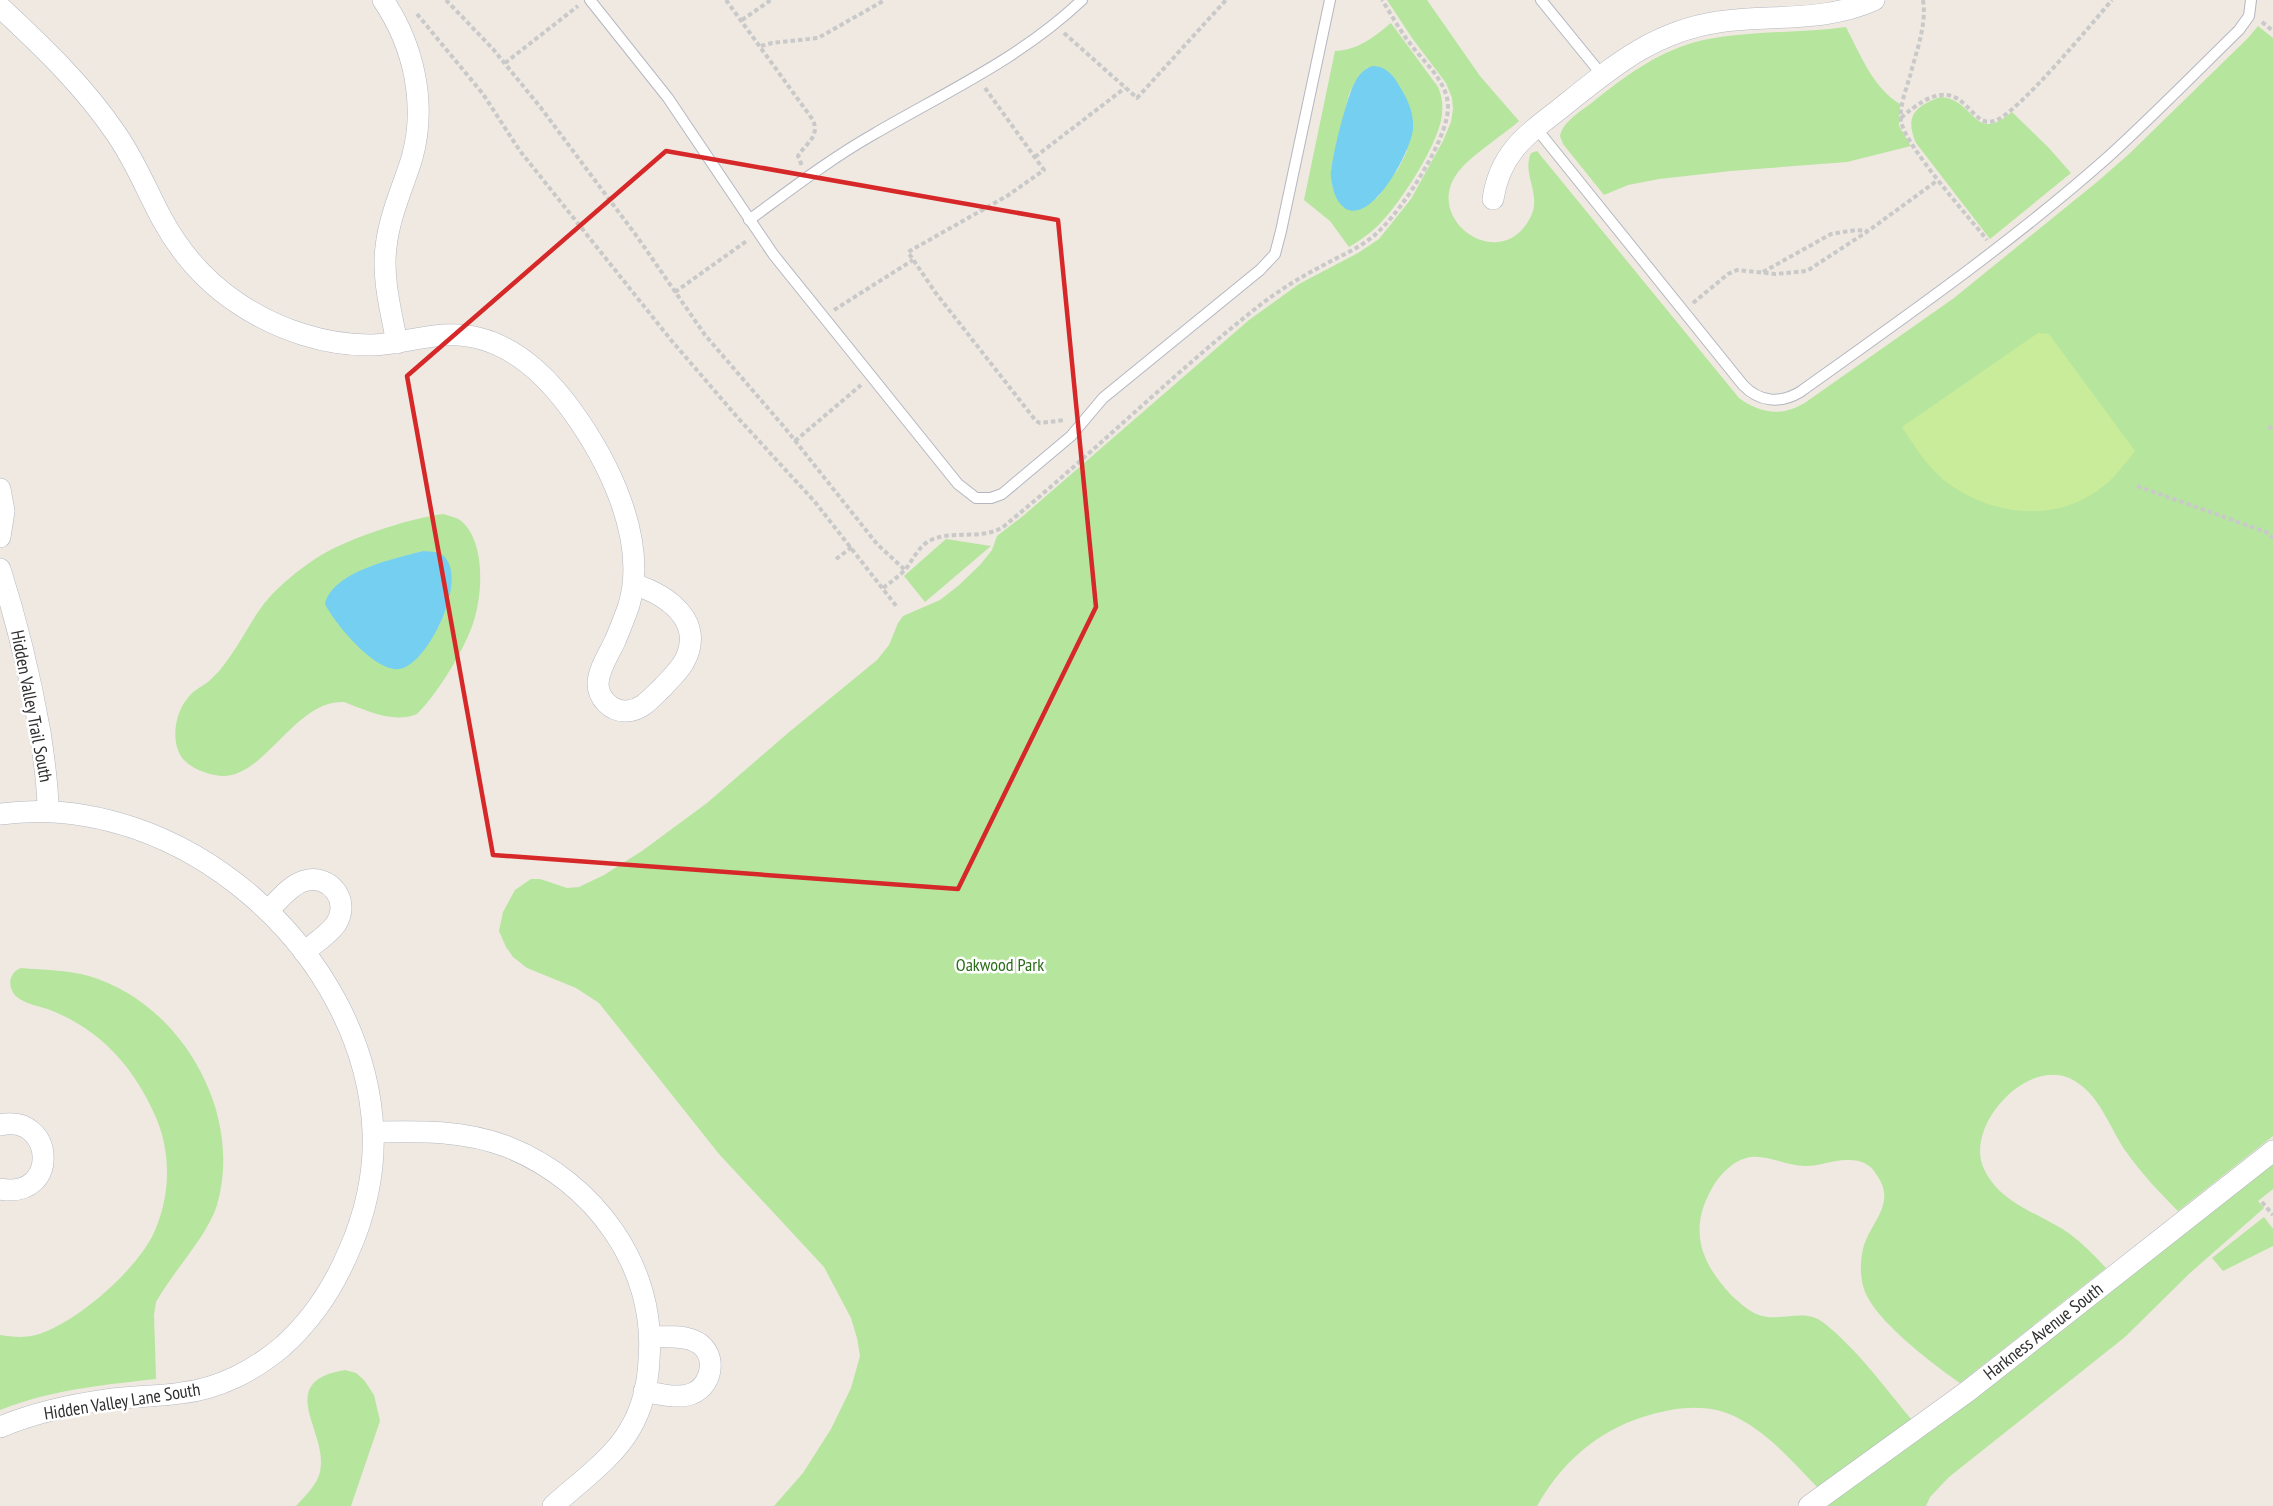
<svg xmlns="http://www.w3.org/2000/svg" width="2273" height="1506" font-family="'PT Sans Narrow',sans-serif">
<rect width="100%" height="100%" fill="#efe9e1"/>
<g fill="#b6e59e" fill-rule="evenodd">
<path d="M1387,0h40l53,76 39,45c-17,15 -51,36 -63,54 -31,46 43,98 73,45 15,-25 -8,-44 2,-67l6,-2 202,247c22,16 44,19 67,4l148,-104 143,-116 32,-28 119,-116 10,-12 15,12v1098l-95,75c-18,-18 -36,-37 -51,-58 -18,-25 -27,-61 -58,-75 -44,-19 -105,49 -85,91 17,36 56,44 86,65 13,10 25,22 36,34l-146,115c-26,-18 -86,-63 -96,-94 -4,-12 -4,-28 -1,-40 7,-28 35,-45 13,-75 -6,-10 -15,-14 -27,-14 -14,-1 -29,6 -44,6 -18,0 -36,-11 -54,-9 -17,2 -32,18 -40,33 -23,42 -9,74 21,106 8,7 20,18 30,20 21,5 43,-8 62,7 34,27 60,64 88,97l-95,67c-24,-25 -48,-53 -79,-69 -23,-12 -48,-12 -72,-7 -57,11 -100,44 -129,95h-763l29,-33 28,-44 20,-41 9,-32 -3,-18 -6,-20 -27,-51 -105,-113 -120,-151 -23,-15 -49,-20 -14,-11 -7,-10 -7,-16 4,-19 12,-22 16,-11h9l27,9 12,-1 25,-12 38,-24 65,-48 81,-70 89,-73 12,-15 9,-22 5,-7 37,-16 18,-14 22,-21 12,-15 5,-14 26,-20 226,-196 50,-36 59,-31 21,-14 32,-40 32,-58 8,-19 2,-13 -1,-11 -6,-15 -34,-45z"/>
<path d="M1391,23l47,64c4,10 5,17 4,27 -2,29 -47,99 -70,117 -7,6 -15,11 -23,16l-19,-26 -26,-21 31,-149c23,-1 39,-14 56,-28zM1368,67l39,84 -9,18 -21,29 -34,9 -10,-18 -2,-20 18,-75 6,-12z"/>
<path d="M1846,27c14,27 27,61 54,77l-1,22 12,20 -64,16 -116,9 -72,8 -31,6 -24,10 -41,-51 -3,-8c3,-15 23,-26 34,-35 30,-24 61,-47 98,-58 47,-13 105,-9 154,-16z"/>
<path d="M1941,97c35,3 32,48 71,15l36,35 23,26 -81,66 -74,-96c-12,-27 0,-38 25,-46z"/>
<path d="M443,514c6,2 12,3 17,6 27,21 23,80 11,109 -10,26 -34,65 -54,85 -24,10 -51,-4 -73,-12 -51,-3 -82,84 -129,73 -11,-2 -24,-7 -32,-16 -13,-16 -8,-46 4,-60 5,-8 14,-12 21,-17 8,-7 15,-15 21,-24 11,-15 19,-31 29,-46 14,-21 36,-39 57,-53 30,-20 92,-40 128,-45zM423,551l27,46 -12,31 -90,-50 36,-16z"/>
<path d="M946,539l45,7 -66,56 -21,-26z"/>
<path d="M21,968c23,2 46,2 68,8 92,27 155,137 128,229 -10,32 -44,66 -61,97l-2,13 2,64c-54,6 -106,11 -156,31v-75c12,2 24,3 36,0 40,-11 105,-68 120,-107 15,-36 15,-79 -2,-115 -20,-45 -53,-82 -99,-101 -12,-6 -32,-7 -41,-18 -7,-10 -4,-22 7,-26z"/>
<path d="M2273,1163v26l-15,12 6,7 -74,65 -65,64 -176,140 -19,20 -4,9h-100l130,-93z"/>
<path d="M2264,1217l9,12v17l-50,25 -11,-13z"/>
<path d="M345,1370l11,3 8,7 10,15 6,26 -29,85h-55c9,-10 21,-21 24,-34 10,-39 -48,-90 25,-102z"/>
</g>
<path fill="#c9ec9a" d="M2038,333l11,1 86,117c-12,15 -23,30 -38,40 -48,33 -108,23 -152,-10 -18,-15 -31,-35 -43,-54z"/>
<g fill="#75cff0">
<path d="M1373,66c13,0 21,10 27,21 8,13 14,26 13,42 -2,22 -40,94 -67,80 -10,-6 -14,-21 -15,-32 -1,-14 16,-80 23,-93 4,-8 10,-16 19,-18z"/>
<path d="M423,551c7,1 13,0 18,3 31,20 -13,112 -42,115 -24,3 -64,-45 -74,-65 8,-33 69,-45 98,-53z"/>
</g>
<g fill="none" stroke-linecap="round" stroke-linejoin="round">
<defs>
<g id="lane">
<path d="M590,0l78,98 105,156 185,230 18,14h15l11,-4 69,-58 32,-38 157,-128 15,-16 6,-23 49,-231"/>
<path d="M1541,0l61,75"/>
<path d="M1536,128l207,257c16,17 37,19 57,7 105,-75 211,-149 308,-235 45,-41 88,-85 131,-127l10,-14 2,-16"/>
<path d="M749,220c41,-30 81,-61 125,-86 72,-42 147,-76 208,-134"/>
</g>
<g id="street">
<path d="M383,0c31,46 44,104 29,158 -9,29 -23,59 -26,89 -4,32 5,64 11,96"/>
<path d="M0,7c43,40 84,79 117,128 18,26 30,56 45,84 19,35 45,64 77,85 39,26 88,42 134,41 23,-1 46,-8 70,-10 55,-4 96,31 127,73 38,52 78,131 59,197 -4,12 -9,24 -14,36 -6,13 -16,27 -17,42 0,15 13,29 29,28 16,-1 25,-14 36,-24 7,-8 15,-15 21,-25 22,-40 -16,-67 -51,-78"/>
<path d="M1493,199c7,-46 33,-64 68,-91 50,-40 91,-76 157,-86 54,-8 105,1 156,-22"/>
<path d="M0,489l4,22 -4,26"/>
<path d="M0,569c17,53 30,107 40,163 4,26 8,52 8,78"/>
<path d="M0,814c180,-25 365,137 373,317 2,41 -8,85 -25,122 -15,35 -36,67 -65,93 -28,24 -64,43 -102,47 -25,4 -51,3 -76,7 -36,5 -71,13 -105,27"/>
<path d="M268,911c10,-10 22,-26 36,-30 26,-8 47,20 32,43 -8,11 -21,19 -32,28"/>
<path d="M0,1125c55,-12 60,75 0,64"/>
<path d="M374,1132c46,-1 90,-2 134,15 85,34 149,119 141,213 -1,23 -7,49 -19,69 -16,29 -53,55 -77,77"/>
<path d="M644,1391c15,3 33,8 47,3 24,-9 27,-45 1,-54 -13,-5 -29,-3 -42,-3"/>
<path d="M1809,1506l159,-115 305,-240"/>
</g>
</defs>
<use href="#lane" stroke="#b4b7c1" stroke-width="12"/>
<use href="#street" stroke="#b4b7c1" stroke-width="22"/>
<g stroke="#c9c9c9" stroke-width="4" stroke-dasharray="4.5 3" stroke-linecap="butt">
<path d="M446,0l47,49 48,59 97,130 67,97 80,93 92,116 28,26"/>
<path d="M726,0l87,120c7,17 -7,23 -15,36l4,10"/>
<path d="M1923,0c4,25 -7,52 -13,76 -4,14 -11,31 -9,45 4,25 68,96 86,119"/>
<path d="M417,14l66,80 37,57 151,189 67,78 77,84 82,105"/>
<path d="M742,20l29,-20"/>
<path d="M2262,22l11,9"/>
<path d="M1064,33l73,65 89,-98"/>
<path d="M761,46l11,-3 46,-5 67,-38"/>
<path d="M505,63l73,-57"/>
<path d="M985,88l59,82 -37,26 -99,56 27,40 101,129 4,2 25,-3"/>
<path d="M1901,118c64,-58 65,12 93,3 23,-6 99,-99 118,-121"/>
<path d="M1035,157l90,-69"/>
<path d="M1763,272l68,-38 25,-4 12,1"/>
<path d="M675,292l73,-52"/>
<path d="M1693,303l35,-29 9,-4 38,4 32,-3 61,-40 70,-51"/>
<path d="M834,310l79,-50"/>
<path d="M2268,428l5,-1"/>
<path d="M795,441l66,-56"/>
<path d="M2137,486l129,46 7,6"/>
<path d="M836,559l16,-12"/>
<path d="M883,588c8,-6 15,-11 22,-18 8,-10 13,-23 24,-29 23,-12 51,0 74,-14 86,-70 165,-149 252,-218 20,-16 42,-30 65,-42 21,-12 44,-20 61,-38 23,-22 67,-90 67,-122 0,-26 -25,-45 -39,-65 -10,-13 -18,-28 -27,-42"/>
<path d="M2262,1202l11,13"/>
</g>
<use href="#lane" stroke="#fff" stroke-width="10"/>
<use href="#street" stroke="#fff" stroke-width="21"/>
</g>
<path fill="none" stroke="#d62828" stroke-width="4.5" stroke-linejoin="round" d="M666,151l392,69 38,387 -138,282 -465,-34 -86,-479z"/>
<g text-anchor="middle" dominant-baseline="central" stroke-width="5" stroke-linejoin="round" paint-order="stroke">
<g font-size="18" fill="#2e2e2e" stroke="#fff">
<text transform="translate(32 706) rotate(79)">Hidden Valley Trail South</text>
<text transform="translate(2043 1331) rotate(-38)">Harkness Avenue South</text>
<text transform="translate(122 1401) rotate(-9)">Hidden Valley Lane South</text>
</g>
<g font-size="18" fill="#2c6e1b" stroke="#fff">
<text x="1000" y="964">Oakwood Park</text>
</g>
</g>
</svg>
